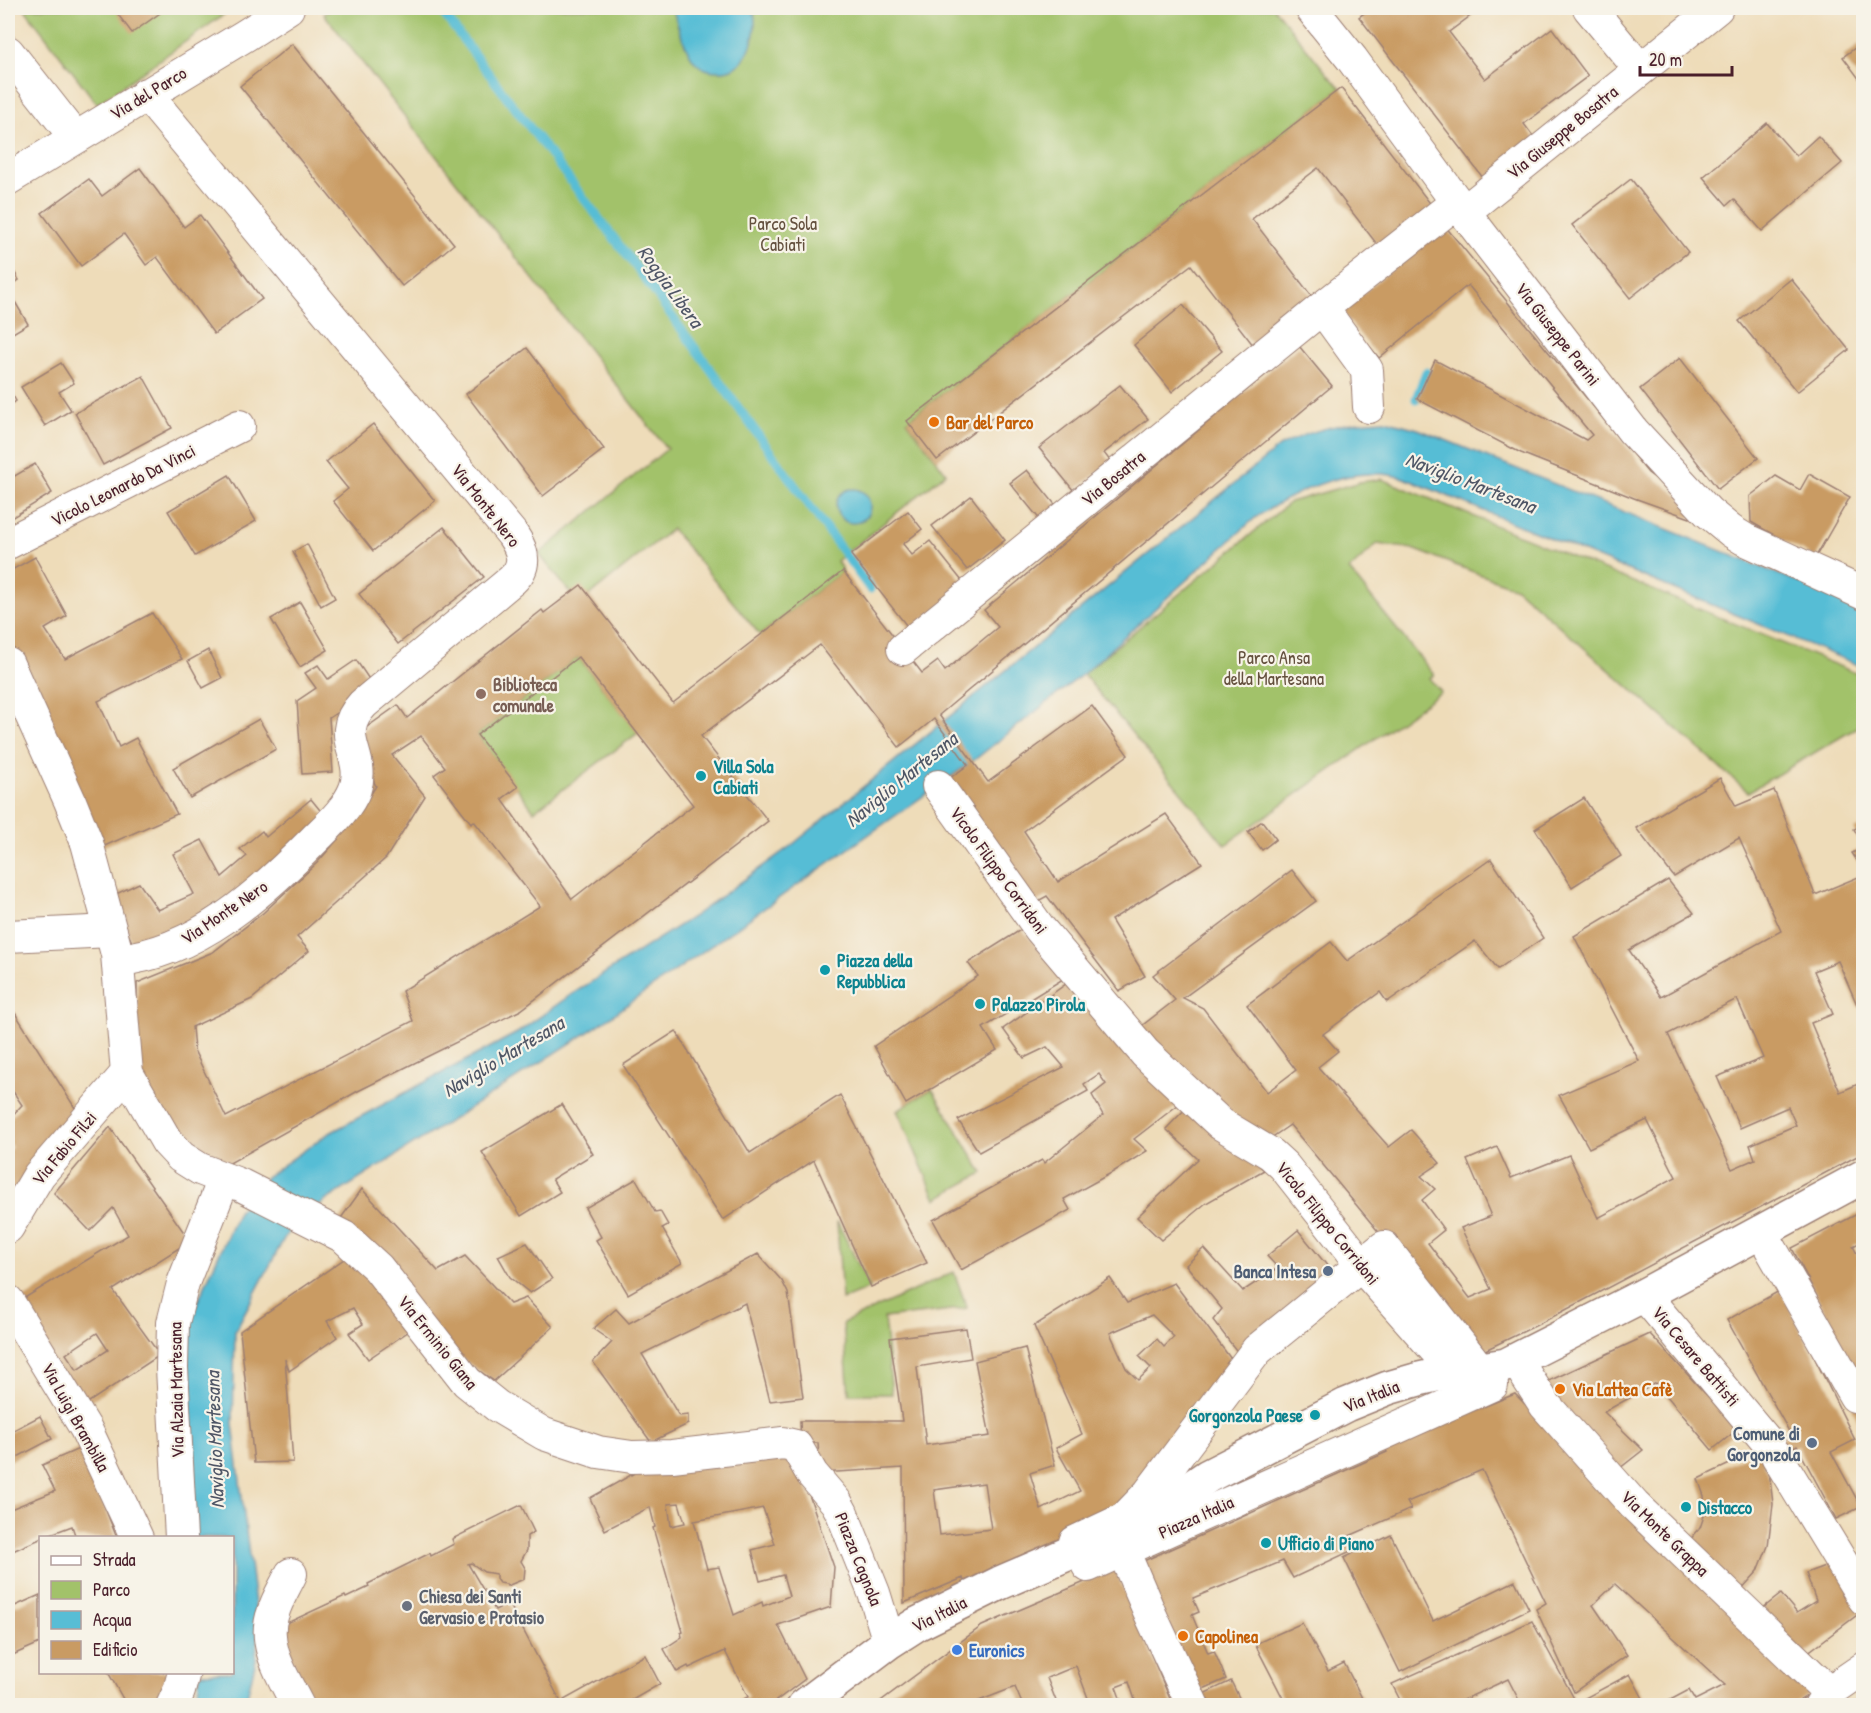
<svg xmlns="http://www.w3.org/2000/svg" width="1871" height="1713" font-family="'Patrick Hand',sans-serif">
<rect width="100%" height="100%" fill="#f7f3e8"/>
<filter id="ink" filterUnits="userSpaceOnUse"><feTurbulence type="fractalNoise" baseFrequency=".0167" numOctaves="2"/><feDisplacementMap in="SourceGraphic" scale="12" xChannelSelector="R" yChannelSelector="G"/><feConvolveMatrix kernelMatrix="1 2 1 2 8 2 1 2 1" color-interpolation-filters="sRGB"/></filter>
<filter id="wash" filterUnits="userSpaceOnUse"><feTurbulence type="fractalNoise" baseFrequency=".008" numOctaves="4" result="noise"/><feDisplacementMap in="SourceGraphic" scale="24" xChannelSelector="R" yChannelSelector="G"/><feGaussianBlur stdDeviation="1.35" result="paint"/><feColorMatrix in="noise" values="0 0 0 0 0 0 0 0 0 0 0 0 0 0 0 0 0 1.4 0 .05"/><feComposite in="paint" operator="in"/></filter>
<g filter="url(#wash)">
<rect width="100%" height="100%" fill="#eedcb9"/>
<g fill="#a2c26a" stroke="#76704a" stroke-width="1.5">
<path d="M24,8h209l-136,96z"/>
<path d="M333,8h941l55,68 12,12 -434,333 39,52 -109,88 6,10 -83,64 -88,-106 -93,75 -40,-50 128,-105 -343,-435z"/>
<path d="M1382,479l481,197v48l-115,68 -232,-204 -103,-39 -36,-5 -28,26 85,105 -5,3 12,14 -216,153 -142,-171 207,-172 70,-20z"/>
<path d="M578,657l60,76 -104,78 -57,-76z"/>
<path d="M932,1089l51,84 -47,26 -39,-89z"/>
<path d="M837,1221l33,67 -28,12z"/>
<path d="M954,1272l13,36 -83,10 8,76h-43l-6,-71z"/>
</g>
<g fill="#57bdd5" stroke="#506e80" stroke-width="1.5">
<path d="M673,8h80c7,23 -5,66 -35,63 -8,0 -16,-2 -22,-8 -10,-10 -20,-41 -23,-55z"/>
<path d="M1385,420l33,9 445,179v59l-459,-189c-51,-15 -107,12 -149,40l-172,156 -110,87 -380,268 -268,172 -39,34 -51,96 -2,93 25,205 -2,31 -11,45 -54,1 7,-15 2,-18 32,-1v-134l-39,-1 -11,-167 7,-49 49,-109 28,-35 62,-43 189,-101 52,-37 125,-80 98,-71 487,-398c34,-19 68,-25 106,-27z"/>
<circle cx="853" cy="506" r="17"/>
</g>
<g fill="none" stroke-linecap="round" stroke-linejoin="round">
<g stroke="#57bdd5" stroke-width="9">
<path d="M439,8l203,267 228,314"/>
<path d="M1416,399l10,-27"/>
</g>
</g>
<g id="blocks">
<g fill="#c99b63" fill-rule="evenodd">
<path d="M113,8h54l-35,25z"/>
<path d="M1371,8h110l-32,24 36,47 67,-51 36,48 -64,48 15,20 -52,39 -128,-166z"/>
<path d="M1863,42v42l-20,-27z"/>
<path d="M292,44l162,200 -52,42 -162,-200z"/>
<path d="M1341,88l95,123 -53,41 -65,-84 -66,51 65,84 -60,47 -66,-85 -254,195 -30,-39z"/>
<path d="M1767,123l29,33 22,-20 24,27 -80,68 -28,-32 -7,6 -24,-28z"/>
<path d="M140,168l44,59 16,-12 62,84 -48,35 -57,-77 -11,8 -22,-31 -43,32 -39,-53 47,-34 13,17z"/>
<path d="M1631,179l57,73 -58,46 -58,-73z"/>
<path d="M1445,226l203,247 47,35 -5,10 -56,-20 -113,-45 -104,-54 18,-39 151,80 6,-5 -124,-150 -89,73 -38,-47z"/>
<path d="M8,261l11,19 -11,8z"/>
<path d="M1791,279l58,71 -52,42 -58,-71z"/>
<path d="M8,290l20,34 -20,12z"/>
<path d="M1183,305l39,46 -50,41 -38,-47z"/>
<path d="M1299,346l33,40 -393,329 49,67 104,-76 36,49 -104,76 34,51 108,-68 36,49 -91,57 34,56 -26,15 -72,-95 -16,9 -88,-122 25,-18 -34,-46 -35,28 -79,-102 -119,91 67,85 -247,189 -163,81 -139,78 -42,-22 -40,-74v-90l76,-31 50,-39 54,-50 36,-41 23,-36 -23,-49 45,-32 9,13 135,-108 2,3 37,-28 92,118 170,-132 79,102 16,-12 7,10 53,-44 -14,-17zM578,657l115,148 -121,94 -70,-100 16,-12 -41,-52zM421,736l24,31 -11,8 37,48 3,-2 66,85 -138,85 11,30 -187,96 -32,-67 -2,-23 60,-28 57,-48 -12,-14 89,-79 39,-62 -33,-41z"/>
<path d="M527,348l77,101 -61,47 -77,-102z"/>
<path d="M1680,358l78,100 -40,31 -78,-100z"/>
<path d="M61,363l13,20 -15,9 12,18 -26,16 -24,-39z"/>
<path d="M143,376l29,52 -69,37 -28,-52z"/>
<path d="M1120,385l28,34 -44,34 7,9 -37,29 -35,-43z"/>
<path d="M8,387l8,14 -8,6z"/>
<path d="M373,424l62,77 -62,50 -40,-50 15,-12 -22,-27z"/>
<path d="M35,464l17,29 -44,27v-51l5,8z"/>
<path d="M1027,470l31,38 -17,13 -31,-38z"/>
<path d="M1809,474l41,23 -35,61 -64,-36 -1,-26 26,-20 24,14z"/>
<path d="M229,475l27,46 -61,35 -27,-45z"/>
<path d="M971,496l34,44 -38,30 -35,-44z"/>
<path d="M908,511l14,18 -19,15 9,11 18,-14 36,45 -56,44 -59,-75z"/>
<path d="M444,527l40,50 -86,67 -39,-50z"/>
<path d="M307,544l28,54 -14,8 -28,-54z"/>
<path d="M35,557l32,59 -22,13 20,30 87,-46 30,46 -84,42 21,46 17,-9 41,76 -77,34 -92,-204v-72z"/>
<path d="M300,602l28,48 -28,17 -29,-48z"/>
<path d="M208,650l14,28 -19,10 -15,-27z"/>
<path d="M356,660l19,28 -46,30 4,54 -31,2 -5,-73 19,-13 -11,-15 13,-8 10,14z"/>
<path d="M259,719l17,30 -86,49 -17,-30z"/>
<path d="M1720,778l16,28 38,-16 41,105 48,-20v129l-5,3 -20,-46 -24,10 19,43 -22,9 29,69 23,-10v71l-324,171 -60,29 -189,-228 -22,15 -27,-9 -106,-100 40,-31 -22,-25 139,-105 24,31 -133,97 20,10 64,84 29,-22 -49,-65 84,-63 16,19 144,-102 52,79 -45,31 -23,-28 -88,61 -7,-10 -57,42 15,17 -20,16 71,80 22,-17 29,33 -19,13 14,13 -13,11 22,30 -16,13 42,55 21,-9 -30,-61 30,-12 -24,-56 30,-13 14,31 58,-23 29,63 78,-41 -29,-57 -58,28 -30,-53 80,-34 -65,-125 94,-56 26,33 -65,37 32,47 120,-66 -42,-93 -65,39 -38,-49zM1737,999l26,59 -46,19 23,51 48,-21 8,18 -46,20 5,14 -23,10 -64,-135z"/>
<path d="M1584,798l37,58 -49,31 -37,-58z"/>
<path d="M311,799l17,21 -39,39 -152,95 -25,-58 27,-13 19,27 36,-16 -21,-40 29,-14 20,37 25,-21 -7,-7 22,-18 4,6z"/>
<path d="M1262,821l14,18 -14,11 -14,-18z"/>
<path d="M1863,825v20l-9,-16z"/>
<path d="M1863,848v22l-11,-17z"/>
<path d="M1022,929l41,50 -80,49 14,22 -91,54 -32,-58 104,-70 -10,-13z"/>
<path d="M1066,984l117,117 -49,38 13,12 -34,21 -49,27 6,11 -109,60 -28,-50 109,-60 2,3 59,-48 -11,-20 14,-11 -7,-10 -15,10 4,7 -109,61 -21,-32 106,-53 -17,-20 -23,11 -21,-29z"/>
<path d="M8,1002l74,117 -74,85v-52l4,-5 -4,-4v-23l14,-15 -14,-21z"/>
<path d="M676,1031l74,122 90,-58 87,168 -56,24 -57,-127 -91,60 -100,-155z"/>
<path d="M562,1104l31,50 -41,25 8,13 -39,24 -39,-64z"/>
<path d="M1189,1105l75,65 -58,33 -45,37 -24,-23 61,-58 -32,-30z"/>
<path d="M110,1127l80,114 -77,49 47,65 -80,53 -67,-103 115,-70 -15,-27 -23,23 -36,-38zM97,1333l11,17 -31,20 -11,-16z"/>
<path d="M636,1179l19,33 5,-1 8,14 -6,3 20,35 -54,31 -32,-54 5,-3 -16,-29z"/>
<path d="M362,1189l76,82 27,-15 45,48 16,-6 27,29 -59,54 -43,-30 -115,-126z"/>
<path d="M1863,1211v30l-10,5 10,20v119l-71,-137z"/>
<path d="M1298,1230l40,49 -96,79 -29,-38 9,-11 -36,-44 18,-17 39,43 35,-23 -11,-12z"/>
<path d="M527,1243l25,36 -22,14 -20,-16 -12,-21z"/>
<path d="M758,1254l24,27 6,12 15,104 -33,4 -25,-98 -103,51 37,62 9,-1v9l-37,18 -58,-80 19,-20 -19,-13 23,-20 13,14z"/>
<path d="M347,1257l68,70 -47,32 -19,-26 14,-9 -10,-16 -26,13 10,16 -48,34 -4,-12 8,103 -39,1 -14,-132z"/>
<path d="M1110,1278l17,25 47,-20 63,84 -115,151 -95,43 -63,20 -1,-3 -59,25 -1,-135 -83,5 -2,-30h-17l-1,-22h102l-12,-83 76,-10 5,30 -54,9 9,78 64,-9 -15,-75 50,-13 30,117 -25,8 11,37 39,-19 -24,-43 26,-14 -48,-108zM1152,1315l22,22 -10,10 -7,-8 -18,17 12,12 -13,12 -12,-12 -16,-35zM984,1483l7,46 -51,6 -6,-45z"/>
<path d="M1781,1290l74,150 -24,12 30,55 -25,12 -39,-73 -34,17 7,16 3,25 -5,42 -10,25 -19,21 -50,-51 11,-13 5,-15 -1,-17 -6,-17 93,-44 -64,-115z"/>
<path d="M1650,1334l88,95 -26,21 -56,-67 -52,29 39,38 -28,22 -77,-86z"/>
<path d="M1515,1394l295,300 -19,12h-132l30,-16 6,10 30,-15 -110,-101 -22,21 34,50 -53,37 -38,-83 10,-6 -64,-133 -75,32 4,7 -64,28 6,13 -60,28 -10,-17 -90,37 6,14 -7,3 16,38 6,-2 12,28 -32,14 -57,-129 250,-112 -2,-5z"/>
<path d="M1863,1403v30l-11,-25z"/>
<path d="M40,1416l12,23 -44,23v-29z"/>
<path d="M81,1448l36,90h-41l-4,-12 -32,12v1l-32,14v-43l47,-19 -13,-26z"/>
<path d="M796,1457l38,110 -3,40 -53,18 27,54 -36,27h-41l20,-9 -23,-46 -36,17 -1,-2 -11,6 -13,-23 18,-12 -1,-4 2,-1 -30,-104 2,-1 -5,-20 -45,23 -15,-32 48,-27zM679,1503l6,20 -14,3 -3,-22zM763,1508l12,36 -23,6 8,31 23,-6 6,21 -26,10 -1,-4 -28,13 -15,-48 -12,2 -13,-48z"/>
<path d="M521,1505l13,27 -7,4v14l-6,11 4,7 -1,11 -17,7 -1,-2 -7,-1 -3,-4v-5l-12,-2 -13,-9 -3,1 27,46 14,-7 54,103h-248l-26,-53 -15,-24 71,-33 1,2 23,-11 -1,-3 62,-31 1,3 23,-12 -2,-5z"/>
<path d="M1391,1535l42,86 82,-40 14,28 -129,63 -56,-114z"/>
<path d="M1838,1561l23,51 -58,44 -45,-44 23,-18 16,19 19,-12 -10,-28z"/>
<path d="M1115,1569l58,137h-36l-8,-24 -13,5 7,19h-32l-15,-40 -29,12 11,28h-35l-8,-19 -36,14 -7,5h-98l108,-80z"/>
<path d="M40,1595v48l-32,14v-48z"/>
<path d="M1532,1621l46,85h-56l-14,-27 -58,27h-47l-11,-22z"/>
<path d="M1302,1623l26,48 16,-8 22,43h-79l-32,-62z"/>
<path d="M645,1655l15,29 -38,22h-55l-3,-6z"/>
<path d="M108,1672h64l-10,34h-35z"/>
<path d="M1630,1674l16,30 -57,2 -4,-8z"/>
<path d="M1231,1681l12,25h-39l-5,-10z"/>
</g>
</g>
</g>
<g filter="url(#ink)">
<use href="#blocks" fill-opacity="0" stroke="#9c7e72" stroke-width="1.5"/>
<g fill="none" stroke-linecap="round" stroke-linejoin="round">
<defs>
<g id="street">
<path d="M1311,8l41,51 112,153 169,219 75,81 23,19 13,8 120,55"/>
<path d="M1589,8l51,61"/>
<path d="M8,52l67,85"/>
<path d="M8,179l238,-144 42,-27"/>
<path d="M1464,212l253,-204"/>
<path d="M1322,308l45,62 2,37"/>
<path d="M8,543l231,-117"/>
<path d="M903,649l419,-341 135,-106"/>
<path d="M8,664l62,137 17,42 30,111 10,119 40,69 14,15 19,12 41,16 103,52 34,31 89,114 30,24 47,28 54,18 34,5 40,-1 111,-13 13,3 16,28 24,28 6,11 32,80 15,49"/>
<path d="M938,786l102,143 105,124 76,71 50,30 13,12 88,112 82,93"/>
<path d="M8,936l103,-5"/>
<path d="M118,960c78,-7 145,-68 197,-121 14,-14 33,-31 40,-50 12,-34 -23,-52 8,-85l149,-124c16,-15 11,-30 0,-46l-366,-440"/>
<path d="M8,1227l31,-52 88,-102"/>
<path d="M1762,1233l93,163"/>
<path d="M1384,1247l108,138 -404,181 -13,-24 49,-23 25,-26 108,-143z"/>
<path d="M1644,1295l126,150"/>
<path d="M8,1301l78,128 51,109"/>
<path d="M1516,1360l29,45 89,100 195,187"/>
<path d="M1777,1456l87,143"/>
<path d="M1116,1534l36,84 41,88"/>
<path d="M181,1538l-9,-170 1,-45 10,-40 41,-104"/>
<path d="M291,1574c-6,13 -14,25 -18,39 -12,32 11,65 25,93"/>
<path d="M172,1706l7,-15 5,-19"/>
<path d="M1820,1706l9,-14 35,-24"/>
</g>
<path id="secondary" d="M804,1706l85,-64 28,-18 83,-41 139,-60 69,-47 138,-71 42,-17 31,-9 35,-8 27,-2 25,-4 138,-70 220,-119"/>
</defs>
<use href="#street" stroke="#9c7e72" stroke-width="34"/>
<use href="#secondary" stroke="#9c7e72" stroke-width="36"/>
<use href="#street" stroke="#fff" stroke-width="32"/>
<use href="#secondary" stroke="#fff" stroke-width="33"/>
</g>
</g>
<g fill="#e8710a" stroke="#f7f3e8" stroke-width="2">
<circle cx="934" cy="422" r="6"/>
<circle cx="1560" cy="1389" r="6"/>
<circle cx="1183" cy="1636" r="6"/>
</g>
<circle fill="#8d6e63" stroke="#f7f3e8" stroke-width="2" cx="481" cy="694" r="6"/>
<g fill="#0f9aa8" stroke="#f7f3e8" stroke-width="2">
<circle cx="701" cy="776" r="6"/>
<circle cx="825" cy="970" r="6"/>
<circle cx="980" cy="1004" r="6"/>
<circle cx="1315" cy="1415" r="6"/>
<circle cx="1686" cy="1507" r="6"/>
<circle cx="1266" cy="1543" r="6"/>
</g>
<g fill="#5c6f8a" stroke="#f7f3e8" stroke-width="2">
<circle cx="1328" cy="1271" r="6"/>
<circle cx="1812" cy="1443" r="6"/>
</g>
<circle fill="#6b7280" stroke="#f7f3e8" stroke-width="2" cx="407" cy="1606" r="6"/>
<circle fill="#3f7fe0" stroke="#f7f3e8" stroke-width="2" cx="957" cy="1650" r="6"/>
<g text-anchor="middle" dominant-baseline="central" stroke-width="4.5" stroke-linejoin="round" paint-order="stroke">
<g font-size="18" fill="#4a1f2b" stroke="#f7f3e8">
<text transform="translate(148 93) rotate(-31)">Via del Parco</text>
<text transform="translate(1562 132) rotate(-39)">Via Giuseppe Bosatra</text>
<text transform="translate(1558 334) rotate(52)">Via Giuseppe Parini</text>
<text transform="translate(1113 478) rotate(-39)">Via Bosatra</text>
<text transform="translate(123 485) rotate(-27)">Vicolo Leonardo Da Vinci</text>
<text transform="translate(486 505) rotate(52)">Via Monte Nero</text>
<text transform="translate(999 870) rotate(54)">Vicolo Filippo Corridoni</text>
<text transform="translate(224 912) rotate(-34)">Via Monte Nero</text>
<text transform="translate(64 1148) rotate(-50)">Via Fabio Filzi</text>
<text transform="translate(1328 1223) rotate(51)">Vicolo Filippo Corridoni</text>
<text transform="translate(438 1342) rotate(51)">Via Erminio Giana</text>
<text transform="translate(1696 1356) rotate(50)">Via Cesare Battisti</text>
<text transform="translate(176 1390) rotate(-91)">Via Alzaia Martesana</text>
<text transform="translate(1371 1396) rotate(-22)">Via Italia</text>
<text transform="translate(76 1417) rotate(61)">Via Luigi Brambilla</text>
<text transform="translate(1196 1517) rotate(-24)">Piazza Italia</text>
<text transform="translate(1665 1533) rotate(44)">Via Monte Grappa</text>
<text transform="translate(859 1559) rotate(68)">Piazza Cagnola</text>
<text transform="translate(939 1614) rotate(-27)">Via Italia</text>
</g>
<g font-size="18" fill="#64503e" stroke="#f7f3e8">
<text x="783" y="223">Parco Sola<tspan x="783" dy="21">Cabiati</tspan></text>
<text x="1274" y="657">Parco Ansa<tspan x="1274" dy="21">della Martesana</tspan></text>
</g>
<g font-size="18" font-weight="bold" fill="#c56008" stroke="#f7f3e8" text-anchor="start">
<text x="946" y="422">Bar del Parco</text>
<text x="1572" y="1389">Via Lattea Cafè</text>
<text x="1195" y="1636">Capolinea</text>
</g>
<g font-size="18" font-weight="bold" fill="#785e54" stroke="#f7f3e8" text-anchor="start">
<text x="493" y="684">Biblioteca<tspan x="493" dy="21">comunale</tspan></text>
</g>
<g font-size="18" font-weight="bold" fill="#0d838f" stroke="#f7f3e8" text-anchor="start">
<text x="713" y="766">Villa Sola<tspan x="713" dy="21">Cabiati</tspan></text>
<text x="837" y="960">Piazza della<tspan x="837" dy="21">Repubblica</tspan></text>
<text x="992" y="1004">Palazzo Pirola</text>
<text x="1303" y="1415" text-anchor="end">Gorgonzola Paese</text>
<text x="1698" y="1507">Distacco</text>
<text x="1278" y="1543">Ufficio di Piano</text>
</g>
<g font-size="18" font-weight="bold" fill="#4e5e75" stroke="#f7f3e8" text-anchor="end">
<text x="1316" y="1271">Banca Intesa</text>
<text x="1800" y="1433">Comune di<tspan x="1800" dy="21">Gorgonzola</tspan></text>
</g>
<g font-size="18" font-weight="bold" fill="#5b616d" stroke="#f7f3e8" text-anchor="start">
<text x="419" y="1596">Chiesa dei Santi<tspan x="419" dy="21">Gervasio e Protasio</tspan></text>
</g>
<g font-size="18" font-weight="bold" fill="#366cbe" stroke="#f7f3e8" text-anchor="start">
<text x="969" y="1650">Euronics</text>
</g>
<g font-size="20" font-style="italic" fill="#4f5666" stroke="#f7f3e8">
<text transform="translate(671 286) rotate(54)">Roggia Libera</text>
<text transform="translate(1471 482) rotate(21)">Naviglio Martesana</text>
<text transform="translate(901 779) rotate(-39)">Naviglio Martesana</text>
<text transform="translate(503 1056) rotate(-31)">Naviglio Martesana</text>
<text transform="translate(214 1440) rotate(-92)">Naviglio Martesana</text>
</g>
</g>
<rect width="1871" height="1713" fill="none" stroke="#f7f3e8" stroke-width="30"/>
<rect x="39" y="1536" width="195" height="138" fill="#f7f3e8" stroke="#b29e9c" stroke-width="1.5"/>
<rect x="51" y="1556" width="30" height="9" fill="#ffffff" stroke="#b29e9c" stroke-width="1.5"/>
<text x="93" y="1566" font-size="18" fill="#4a1f2b">Strada</text>
<rect x="51" y="1581" width="30" height="18" fill="#a2c26a" stroke="#b29e9c" stroke-width="1.5"/>
<text x="93" y="1596" font-size="18" fill="#4a1f2b">Parco</text>
<rect x="51" y="1611" width="30" height="18" fill="#57bdd5" stroke="#b29e9c" stroke-width="1.5"/>
<text x="93" y="1626" font-size="18" fill="#4a1f2b">Acqua</text>
<rect x="51" y="1641" width="30" height="18" fill="#c99b63" stroke="#b29e9c" stroke-width="1.5"/>
<text x="93" y="1656" font-size="18" fill="#4a1f2b">Edificio</text>
<path d="M1640 66v9h92v-9" fill="none" stroke="#4a1f2b" stroke-width="3"/>
<text x="1649" y="66" font-size="18" fill="#4a1f2b" stroke="#f7f3e8" stroke-width="4.5" paint-order="stroke">20 m</text>
</svg>
